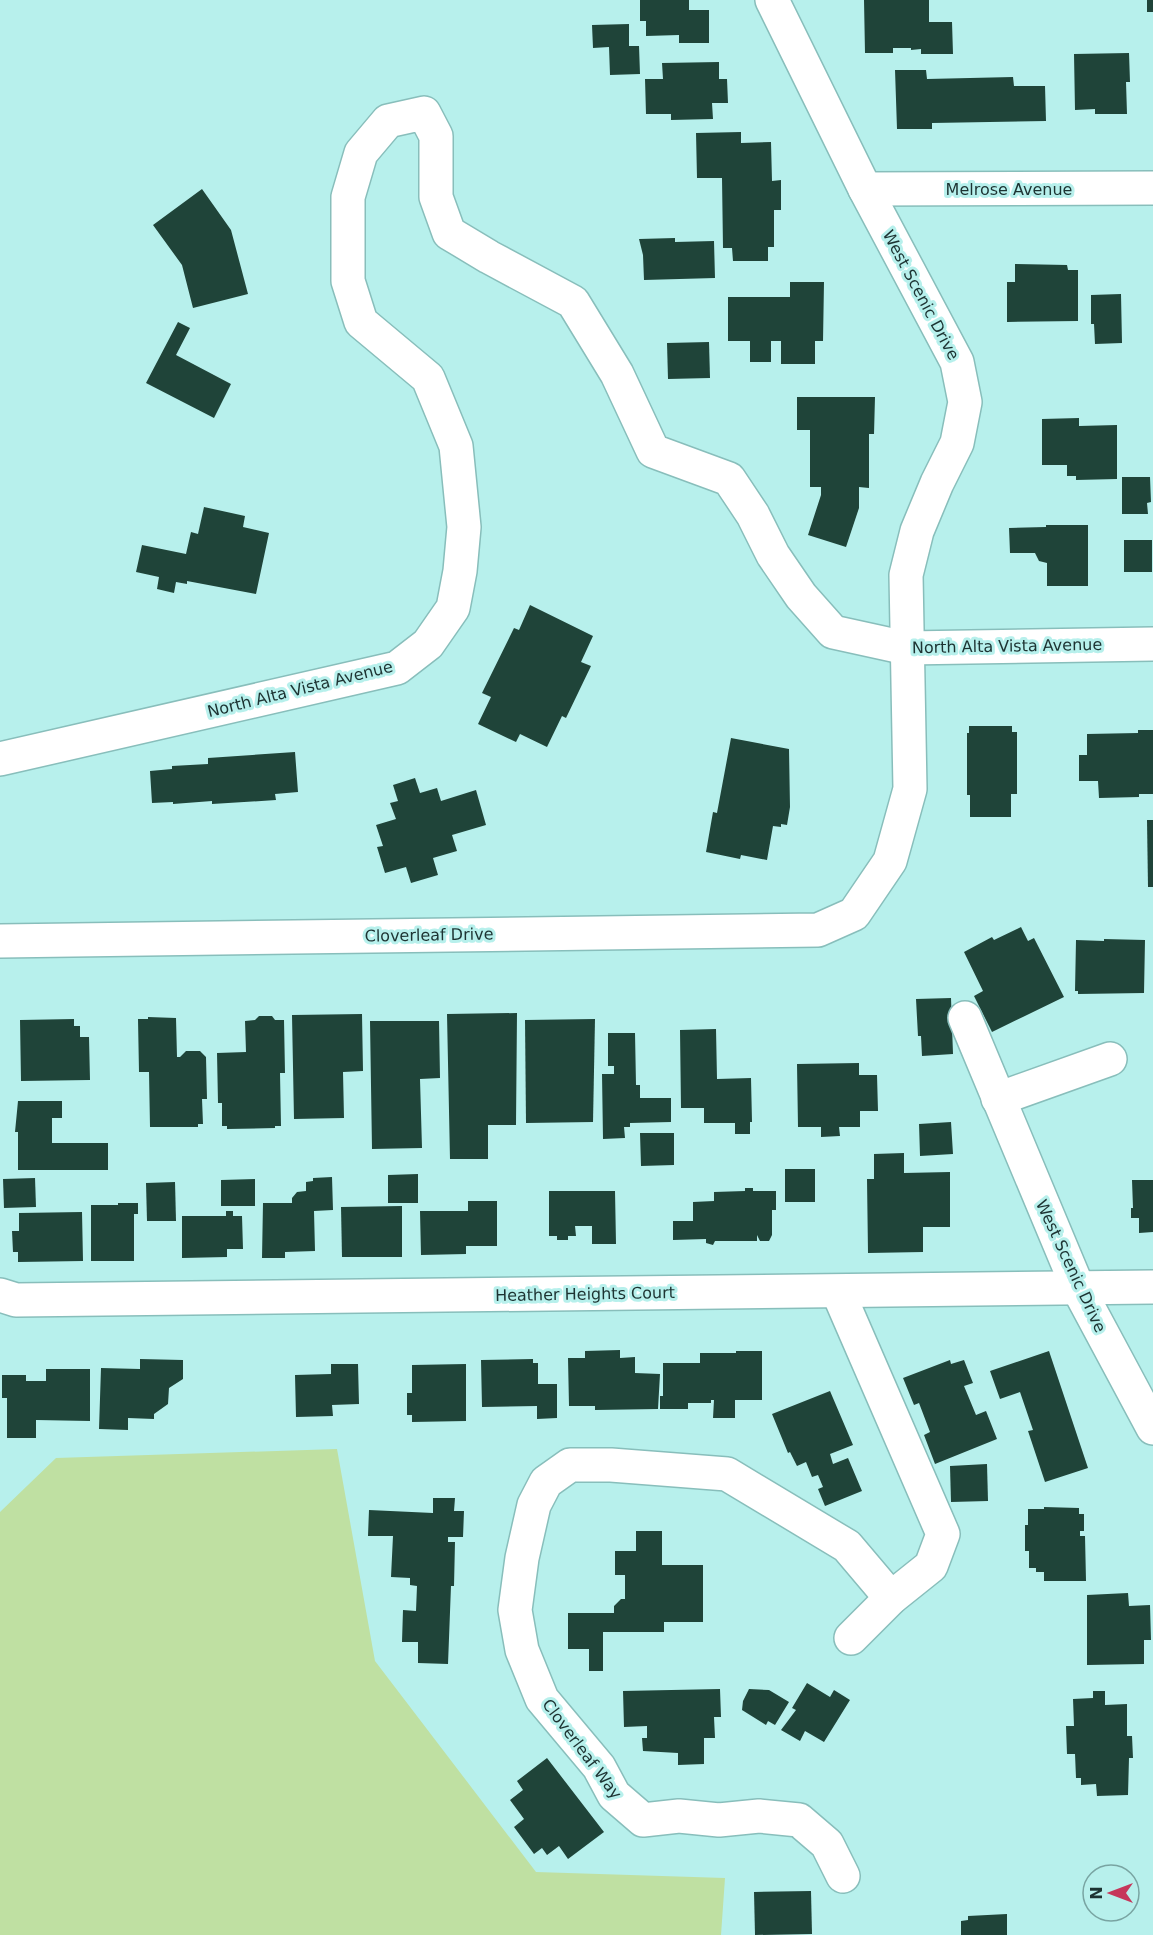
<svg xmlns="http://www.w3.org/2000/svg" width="1153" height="1935" font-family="'DejaVu Sans',sans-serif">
<rect width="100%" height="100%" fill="#b7f0ec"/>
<path fill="#bfe0a2" d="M337,1449l38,212 161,211 189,6 -4,57h-721v-423l56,-54z"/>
<g fill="#1f4439">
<path d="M640,0h49v10h20v33h-30v-8l-33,1v-15h-6z"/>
<path d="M864,0h65v22h23l1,32h-32v-5l-10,1v-2h-18v5h-28z"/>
<rect x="1147" y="0" width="6" height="12"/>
<path d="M629,24v22h10l1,28 -30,1 -1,-28 -16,1 -1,-23z"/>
<path d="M1129,53l1,29h-4l1,32h-32v-5l-20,1 -1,-56z"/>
<path d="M719,62v17h8l1,24h-16l1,16 -42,1v-6h-25l-1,-35h18l-1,-16z"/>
<path d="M895,70h31l1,9 86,-2 1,9h31l1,35 -114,2v6h-35z"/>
<path d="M741,132v11l30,-1 1,39 9,-1v30h-7v37h-6v14h-35l-1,-13h-9l-1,-70h-25l-1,-45z"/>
<path d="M202,189l29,41 17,64 -55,14 -11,-43 -29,-40z"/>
<path d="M675,238v4l39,-1 1,37 -71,2 -1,-25 -4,-16z"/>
<path d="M1015,264l52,1 1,5h10v51l-71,1v-40h8z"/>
<path d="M790,282h34l-1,59h-8v23h-34v-23h-10v21h-21v-21h-22v-44h62z"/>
<path d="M1121,294l1,49 -27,1 -1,-20h-3v-29z"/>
<path d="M178,322l12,6 -14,27 55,29 -17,34 -68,-35z"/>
<path d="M709,342l1,36 -42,1 -1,-36z"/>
<path d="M797,397h78l-1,37h-5v54l-10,-1v21l-13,39 -38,-12 13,-40v-8h-11v-57h-13z"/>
<path d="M1079,418v8l38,-1v54l-41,1v-4h-9v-11h-25v-46z"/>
<path d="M1122,477h28l1,25 -4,1 1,11h-26z"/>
<path d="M204,507l41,9 -2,11 26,6 -13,61 -69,-13v3l-11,-2 -2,11 -17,-4 2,-12 -23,-5 6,-27 44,9 5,-22 7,2z"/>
<path d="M1046,525h42v61h-41v-23l-8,-2 -4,-8h-25l-1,-25 37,-1z"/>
<rect x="1124" y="540" width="28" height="32"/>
<path d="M530,605l63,31 -12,26 10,4 -25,52 -4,-2 -15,31 -27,-13 -4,8 -38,-18 13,-27 -9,-4 32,-65 5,2z"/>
<path d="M969,726h43v6h5v62h-6v23h-41v-22h-3v-62h2z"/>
<path d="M1138,730h15v64h-14v3l-40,1 -1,-17h-19v-26h8v-21l51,-1z"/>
<path d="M731,738l58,11 1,58 -3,18 -6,-1v3l-8,-1 -6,34 -26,-5 -1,4 -34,-7 7,-40 4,1z"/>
<path d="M295,752l3,40 -23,2 1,6 -64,4v-3l-39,3v-2l-21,1 -2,-32 22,-2v-3l36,-2v-6z"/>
<path d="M415,778l5,15 17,-5 4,13 35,-11 10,35 -34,10 5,16 -24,7 5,17 -27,8 -5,-16 -21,6 -8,-26 6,-1 -7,-21 20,-6 -6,-16 8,-2 -5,-16z"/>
<path d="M1147,820h6v67h-5z"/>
<path d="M1021,927l7,14 6,-3 30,59 -72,35 -18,-36 9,-5 -19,-39 28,-15 2,3z"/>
<path d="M1104,939l41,1 -1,53 -66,1v-3h-3l1,-51 28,1z"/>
<path d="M951,998l2,56 -31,2 -1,-20h-3l-2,-37z"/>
<path d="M517,1013l-1,112h-28v34h-38l-3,-145z"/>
<path d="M362,1014l1,57 -20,1 1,46 -50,1 -2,-104z"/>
<path d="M259,1016h13l3,4h9l1,53h-5l1,53h-6v2l-48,1v-3h-5v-23h-4l-1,-50 29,-1 -1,-31 10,-1z"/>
<path d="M148,1017l28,1 1,39h3l6,-6h14l6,6 1,42h-5l1,25h-5v3h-48l-1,-55h-10l-1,-53h10z"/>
<path d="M74,1019v7h6v11h9l1,43 -69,1 -1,-61z"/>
<path d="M595,1019l-2,103 -67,1 -1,-103z"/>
<path d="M370,1021h69l1,57 -20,1 2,69 -50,1z"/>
<path d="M716,1029l1,50 34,-1 1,44h-2v12h-15v-11h-31v-15h-23l-1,-78z"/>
<path d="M608,1033h27l1,52h4v13h31v24l-41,1v4h-6l1,11 -22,1 -1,-65h12v-8h-6z"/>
<path d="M859,1063v12h18l1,36h-18v16h-21l1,9 -19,1v-10h-23l-1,-63z"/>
<path d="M18,1101h44v17h-10v25h56v27h-90v-38h-3z"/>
<path d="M951,1122l2,32 -33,2 -1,-32z"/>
<path d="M640,1133h34v32l-33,1z"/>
<path d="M904,1153v20l46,-1v55h-27v25l-55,1 -1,-74h7v-25z"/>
<rect x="785" y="1169" width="30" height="33"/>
<path d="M418,1174v29h-30v-28z"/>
<path d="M332,1177l1,33 -19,1 1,40 -30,1v6h-23l1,-55h29v-5l5,-6 9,-1v-9l7,-1v-3z"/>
<path d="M35,1178l1,29 -32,1 -1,-29z"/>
<path d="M255,1179v27h-34v-26z"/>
<path d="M1132,1180h21v52l-14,1v-15h-8v-10h2z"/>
<path d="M175,1182l1,39h-29l-1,-38z"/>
<path d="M745,1188h8v3h23v19h-4v25l-3,6h-9l-3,-6v6h-42l-2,4 -7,-2v-4l-33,1v-19h20v-19l21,-1v-9l31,-1z"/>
<path d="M549,1191h66l1,53h-24v-18h-17l1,10h-8v4h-11v-4h-8z"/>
<path d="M468,1201h29v45h-31v8l-45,1 -1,-44h48z"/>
<path d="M118,1203h20v11h-4v47h-43v-56h27z"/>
<path d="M402,1206v51h-60l-1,-50z"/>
<path d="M226,1211h7v5h9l1,33h-16v8l-45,1v-42h44z"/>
<path d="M82,1212l1,49 -65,1v-10h-5l-1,-21h7v-18z"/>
<path d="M620,1350v8l15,-1v16l25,1 -2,35 -63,1v-4h-26l-1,-48h17v-7z"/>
<path d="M736,1351h26v49h-27v18h-22l1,-18h-3v3h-23v6h-28v-13h3v-33h37v-10h36z"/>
<path d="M1049,1351l39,117 -43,14 -17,-51 5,-1 -13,-38 -20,7 -10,-28z"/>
<path d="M140,1359l43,1v19l-14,9 -1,16 -14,10v5l-26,-1v12l-29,-1 2,-61 39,1z"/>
<path d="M533,1359v4h5v21h19v34l-20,1v-13l-55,1 -1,-47z"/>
<path d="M950,1360l1,4 13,-4 9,23 -9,3 12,29 10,-4 11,28 -62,25 -11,-29 6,-3 -11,-29 -5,2 -11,-27z"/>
<path d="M331,1364h27l1,40 -27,1 1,11 -37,1 -1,-42 36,-1z"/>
<path d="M466,1364v57l-54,1v-7h-5v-22h5v-28z"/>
<path d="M46,1369h44v52l-54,-1v18h-29v-40h-5v-23h24v6h20z"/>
<path d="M830,1391l23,54 -23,9 3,10 15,-6 14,33 -37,15 -7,-17 5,-2 -5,-12 -6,2 -6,-15 -9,4 -7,-14 -2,1 -16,-39z"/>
<path d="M987,1464l1,37 -37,1 -1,-36z"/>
<path d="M433,1498h22l-1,13h10l-1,26h-15v5h7l-1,44h-3l-3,78 -30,-1v-21h-16l1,-32 13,1 1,-25 -7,-1v-7l-19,-1 2,-41h-25l1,-26 64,3z"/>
<path d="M1044,1507l35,1v6h5v17h-4v5h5l1,45h-42v-9h-8v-4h-7v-17h-4v-26h3v-16h16z"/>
<path d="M636,1531h26v34h41v57h-39v10h-61v39h-14v-22h-21v-36h46v-7l7,-7h4v-24h-10v-24h21z"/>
<path d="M1128,1593l1,13 21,-1 1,35h-7v24l-57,1v-70z"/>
<path d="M807,1683l23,14 4,-7 16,10 -26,42 -19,-11 -5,10 -19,-11 15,-20 -4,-2z"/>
<path d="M720,1689l1,28h-7l1,21h-11v26l-26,1v-12l-35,-2 -1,-13h5v-12l-23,1 -1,-36z"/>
<path d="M749,1689l20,1 20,12 -14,23 -7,-4 -2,4 -24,-15 1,-9z"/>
<path d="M1093,1691h12v14l22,-1v32h5l1,22h-4l-1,37 -31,1 -1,-12 -15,1v-7h-5l-1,-24h-8l-1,-28h8l-1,-27 20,-1z"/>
<path d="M547,1758l57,74 -36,27 -9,-13 -12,9 -5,-7 -8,6 -20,-27 10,-8 -14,-19 13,-10 -6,-9z"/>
<path d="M811,1891l1,43 -57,1 -1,-43z"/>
<path d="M1007,1914v21h-46v-14l7,-1v-4z"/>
</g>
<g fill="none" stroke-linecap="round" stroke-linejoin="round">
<defs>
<g id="minor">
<path d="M865,189l288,-1"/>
<path d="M0,759l397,-91 31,-24 25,-36 7,-37 4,-44 -8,-81 -28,-68 -67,-56 -13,-41v-84l13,-44 27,-32 36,-8 12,23v61l13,36 40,24 84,45 44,72 36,77 76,28 24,36 20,40 28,41 32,36 73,16 247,-4"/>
<path d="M0,941l818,-11 36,-16 36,-53 20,-72 -4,-214 11,-44 20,-48 20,-40 8,-41 -8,-40 -92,-173 -93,-189"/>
<path d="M965,1018l113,270 75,140"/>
<path d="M998,1099l112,-40"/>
<path d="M838,1292l105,242 -12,32 -40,32 -40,40"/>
<path d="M0,1295l16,5 1137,-13"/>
<path d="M843,1876l-16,-32 -28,-24 -40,-4 -40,4 -40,-4 -36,4 -29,-25 -15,-28 -57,-68 -20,-49 -7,-40 7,-52 12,-53 12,-23 24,-17h41l116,9 120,72 44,52"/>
</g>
</defs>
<use href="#minor" stroke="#88bebb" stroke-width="36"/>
<use href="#minor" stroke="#fff" stroke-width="33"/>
</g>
<g text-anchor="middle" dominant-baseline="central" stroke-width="6" stroke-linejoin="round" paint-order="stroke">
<g font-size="16" fill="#1d3332" stroke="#b7f0ec">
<text x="1009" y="189">Melrose Avenue</text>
<text transform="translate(921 295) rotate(62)">West Scenic Drive</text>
<text transform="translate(1007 646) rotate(-1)">North Alta Vista Avenue</text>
<text transform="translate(300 689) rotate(-14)">North Alta Vista Avenue</text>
<text transform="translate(429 935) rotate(-1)">Cloverleaf Drive</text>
<text transform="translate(1071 1266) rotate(65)">West Scenic Drive</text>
<text transform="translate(585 1294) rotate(-1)">Heather Heights Court</text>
<text transform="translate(582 1749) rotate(53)">Cloverleaf Way</text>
</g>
</g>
<g transform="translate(1111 1893) rotate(270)"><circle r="28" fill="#b7f0ec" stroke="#79a4a2" stroke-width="1.5"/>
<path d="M0-4.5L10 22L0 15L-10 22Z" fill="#c6375b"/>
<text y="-9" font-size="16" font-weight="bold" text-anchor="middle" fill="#1d3332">N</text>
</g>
</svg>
